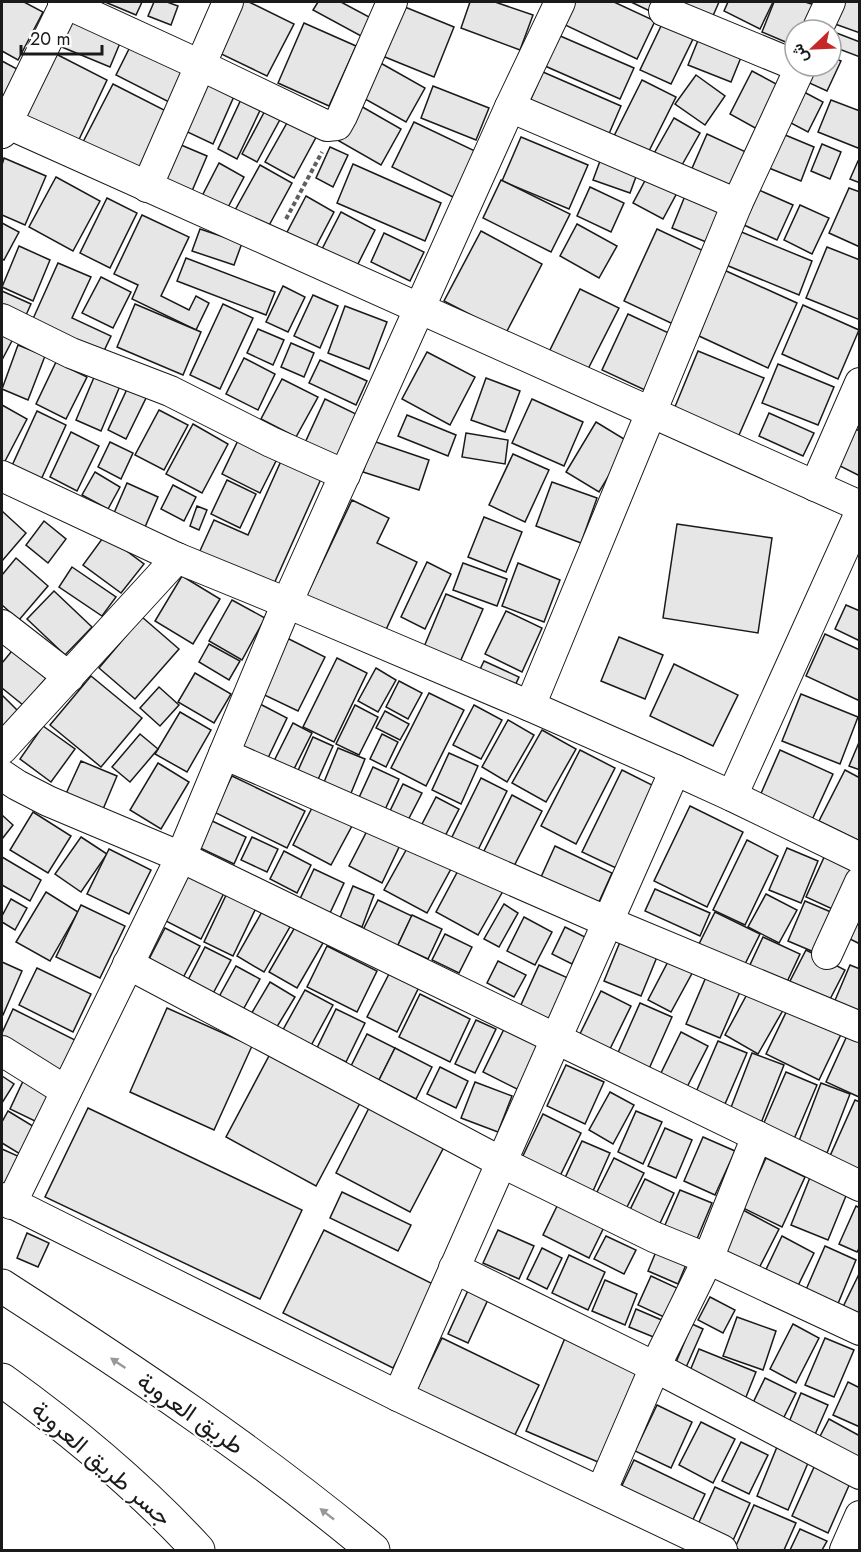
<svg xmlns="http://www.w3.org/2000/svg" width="861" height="1552" font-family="Jost,Vazirmatn,sans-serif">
<rect width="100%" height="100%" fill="#fff"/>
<g fill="#e6e6e6" stroke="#1a1a1a" stroke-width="1.5">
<path d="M2,2h22l19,10 -25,48 -16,-9z"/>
<path d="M105,2h37l-6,13z"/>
<path d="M154,2h13l11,4 -7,19 -23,-9z"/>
<path d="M238,2h11l45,22 -27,52 -54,-26z"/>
<path d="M318,2h23l30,16 -10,18 -48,-26z"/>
<path d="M470,2h25l38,13 -13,35 -59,-22z"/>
<path d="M573,2h41l41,19 -18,38 -74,-35z"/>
<path d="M631,2h29l-6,11z"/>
<path d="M674,2h45l-7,16z"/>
<path d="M728,2h45l-13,27 -36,-18z"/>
<path d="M774,2h31l13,4 -10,24h-13v16l-33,-14z"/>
<path d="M844,2h16v31l-25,-9z"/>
<path d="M400,5l54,22 -20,50 -54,-22z"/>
<path d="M70,14l53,22 -13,31 -53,-22z"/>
<path d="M304,23l52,23 -27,60 -51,-23z"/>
<path d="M662,24l31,15 -22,45 -31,-14z"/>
<path d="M834,32l26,10v15l-29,-11v-5z"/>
<path d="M701,33l43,17 -13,32 -43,-17z"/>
<path d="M558,35l76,33 -14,31 -75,-33z"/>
<path d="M131,45l53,27 -15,30 -53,-27z"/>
<path d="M56,54l51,26 -32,68 -52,-25z"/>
<path d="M831,57l10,4 -14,30 -22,-10 7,-15h19z"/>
<path d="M2,61l15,8 -15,30z"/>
<path d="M377,61l48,27 -19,34 -48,-27z"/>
<path d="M752,71l28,15 -23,43 -27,-15z"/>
<path d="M543,72l78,34 -16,37 -78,-35z"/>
<path d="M696,75l29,21 -20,29 -30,-21z"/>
<path d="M204,79l31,15 -22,50 -32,-15z"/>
<path d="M642,80l34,17 -28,56 -34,-17z"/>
<path d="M113,84l57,29 -31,60 -57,-29z"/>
<path d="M433,86l56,22 -13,32 -55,-22z"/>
<path d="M804,92l19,10 -15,30 -19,-10z"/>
<path d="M244,93l20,9 -27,57 -19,-10z"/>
<path d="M831,100l29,11v34l-2,3 -40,-16z"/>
<path d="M268,105l15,9 -26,48 -15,-8z"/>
<path d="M359,105l42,24 -20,36 -42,-24z"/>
<path d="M292,114l28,16 -26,48 -29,-16z"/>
<path d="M674,118l26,15 -22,39 -26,-15z"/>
<path d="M414,122l61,29 -22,46 -61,-30z"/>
<path d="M778,132l36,15 -13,34 -37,-15z"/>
<path d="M707,134l39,18 -17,39 -39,-18z"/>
<path d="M521,137l67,28 -19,44 -67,-28z"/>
<path d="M174,142l33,14 -18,42 -33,-14z"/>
<path d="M822,144l19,8 -11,27 -19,-8z"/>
<path d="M330,147l18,8 -15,32 -17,-9z"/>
<path d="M603,153l37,13 -10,27 -37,-13z"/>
<path d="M4,158l42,18 -21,49 -23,-10v-50z"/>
<path d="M858,161l2,1v21l-10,-4z"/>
<path d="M219,163l25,14 -18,34 -25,-13z"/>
<path d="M353,164l88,39 -16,38 -88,-38z"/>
<path d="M260,165l32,18 -26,48 -32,-19z"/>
<path d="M648,175l30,16 -15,28 -30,-16z"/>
<path d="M56,177l44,24 -27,50 -44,-24z"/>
<path d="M501,180l69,34 -19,38 -68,-34z"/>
<path d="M590,187l34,16 -13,29 -34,-16z"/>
<path d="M849,188l11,4v55l-31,-14z"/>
<path d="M759,190l34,15 -16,35 -33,-15z"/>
<path d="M687,191l39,16 -15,37 -39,-16z"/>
<path d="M306,196l28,16 -22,42 -28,-16z"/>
<path d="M107,198l30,15 -27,55 -30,-15z"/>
<path d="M800,205l29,13 -17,36 -28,-14z"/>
<path d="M341,212l34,18 -21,42 -35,-17z"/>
<path d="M142,215l47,22 -28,59 28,14 7,-14 13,7 -13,27 -64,-31 6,-14 -24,-11z"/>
<path d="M2,223l17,9 -15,28 -2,-1z"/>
<path d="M577,224l40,22 -18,32 -39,-22z"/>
<path d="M200,229l42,14 -8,22 -42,-14z"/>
<path d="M657,229l49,23 -33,72 -49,-23z"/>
<path d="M481,231l61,33 -36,69 -62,-32z"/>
<path d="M739,231l73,30 -13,34 -73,-30z"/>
<path d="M384,233l40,19 -14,29 -39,-19z"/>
<path d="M19,246l31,14 -17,41 -31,-14z"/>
<path d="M827,247l33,13v60l-54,-22z"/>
<path d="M186,258l89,34 -9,23 -89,-34z"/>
<path d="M58,263l33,14 -19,41 39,18 -8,17 -71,-32z"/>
<path d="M724,270l73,33 -29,65 -69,-32z"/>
<path d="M101,277l30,15 -18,36 -31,-15z"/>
<path d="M283,286l22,11 -17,35 -22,-10z"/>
<path d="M580,289l39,19 -33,65 -38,-19z"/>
<path d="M2,291l29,13 -9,20 -20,-9z"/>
<path d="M313,295l25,11 -18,42 -26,-12z"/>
<path d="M135,304l66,28 -18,43 -66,-28z"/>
<path d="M223,304l30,14 -33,71 -30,-14z"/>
<path d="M803,305l56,25 -21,49 -56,-25z"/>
<path d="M345,306l42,16 -18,47 -41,-16z"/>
<path d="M628,314l45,21 -26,56 -45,-21z"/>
<path d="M2,327l13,8 -13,25z"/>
<path d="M258,329l26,11 -11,25 -26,-12z"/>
<path d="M291,343l23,10 -10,24 -23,-10z"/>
<path d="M18,345l27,11 -17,44 -26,-11z"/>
<path d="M698,351l66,27 -28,64 -64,-28z"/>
<path d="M427,352l48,25 -25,48 -48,-26z"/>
<path d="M244,358l31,16 -17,36 -32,-16z"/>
<path d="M320,360l47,21 -11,24 -47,-22z"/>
<path d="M56,362l31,15 -21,42 -30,-15z"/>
<path d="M778,364l56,23 -16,38 -56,-22z"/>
<path d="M95,375l25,11 -19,45 -25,-11z"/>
<path d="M486,378l34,13 -15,41 -34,-12z"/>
<path d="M282,379l36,18 -22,40 -35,-18z"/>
<path d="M128,387l19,9 -21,43 -18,-9z"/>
<path d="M325,399l31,15 -20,46 -32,-15z"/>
<path d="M532,399l51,23 -19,44 -52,-23z"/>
<path d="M2,405l25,14 -25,48z"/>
<path d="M159,410l29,15 -24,45 -29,-15z"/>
<path d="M37,411l29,14 -27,59 -29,-14z"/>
<path d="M769,413l45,20 -11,23 -44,-20z"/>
<path d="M407,415l49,20 -8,21 -50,-20z"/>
<path d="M596,422l33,20 -30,50 -33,-20z"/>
<path d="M193,424l35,20 -26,49 -36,-19z"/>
<path d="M851,427l9,4v45l-26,-13z"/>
<path d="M243,430l39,19 -22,44 -38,-19z"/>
<path d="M71,432l28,14 -22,45 -27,-14z"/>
<path d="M466,433l42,7 -3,24 -43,-7z"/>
<path d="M373,441l56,19 -10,30 -56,-18z"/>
<path d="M110,442l23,11 -12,26 -23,-12z"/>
<path d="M513,454l36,16 -24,52 -36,-17z"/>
<path d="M281,461l40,18 -48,107 -74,-33 15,-33 34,15z"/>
<path d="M95,472l25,15 -12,22 -26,-14z"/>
<path d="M227,480l29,14 -16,34 -29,-14z"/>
<path d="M552,482l45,16 -16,45 -45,-17z"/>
<path d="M127,483l31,14 -13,30 -31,-14z"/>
<path d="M173,485l23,12 -12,24 -23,-12z"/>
<path d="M352,500l37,18 -12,25 40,19 -33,72 -78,-37z"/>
<path d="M197,506l10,4 -8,20 -9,-4z"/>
<path d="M2,511l24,22 -24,28z"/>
<path d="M484,517l38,15 -16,40 -38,-15z"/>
<path d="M44,521l22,18 -18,24 -22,-18z"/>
<path d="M677,524l95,14 -14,95 -95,-15z"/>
<path d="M105,535l39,29 -23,29 -38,-28z"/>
<path d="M16,558l32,28 -29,34 -17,-15v-30z"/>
<path d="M427,562l24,12 -26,55 -24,-12z"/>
<path d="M463,563l44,16 -10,27 -44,-16z"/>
<path d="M518,563l42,17 -16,42 -42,-16z"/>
<path d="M72,567l44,30 -14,19 -43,-29z"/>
<path d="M182,576l38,23 -27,45 -38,-23z"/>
<path d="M54,591l38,36 -27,28 -38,-36z"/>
<path d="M446,594l37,15 -26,60 -36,-15z"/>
<path d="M232,600l33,18 -23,42 -33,-19z"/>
<path d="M846,605l14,6v30l-25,-12z"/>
<path d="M506,611l36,17 -20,44 -37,-18z"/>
<path d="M142,617l37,32 -44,50 -36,-31z"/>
<path d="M825,634l35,16v51l-54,-25z"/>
<path d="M283,636l42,21 -27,54 -42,-20z"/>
<path d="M619,637l44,18 -18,44 -44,-18z"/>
<path d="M20,641l34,28 -31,36 -21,-17v-25z"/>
<path d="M209,644l31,17 -11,19 -30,-18z"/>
<path d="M337,658l30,15 -33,69 -31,-15z"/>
<path d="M484,661l35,16 -9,19 -35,-16z"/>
<path d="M674,664l64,31 -25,51 -63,-30z"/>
<path d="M376,668l20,12 -18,32 -20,-11z"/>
<path d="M195,673l36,21 -17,29 -36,-21z"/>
<path d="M91,676l51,42 -41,49 -51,-42z"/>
<path d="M399,681l23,12 -14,26 -22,-12z"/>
<path d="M159,687l20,18 -19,21 -20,-18z"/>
<path d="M429,693l35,17 -38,76 -35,-18z"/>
<path d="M801,694l57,23 -18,47 -58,-23z"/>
<path d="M2,695l18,18 -18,19z"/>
<path d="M260,704l27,14 -20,42 -27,-13z"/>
<path d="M355,705l23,12 -19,38 -23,-11z"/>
<path d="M474,705l28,15 -21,39 -28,-14z"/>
<path d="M385,711l24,13 -9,16 -24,-12z"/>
<path d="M180,712l31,18 -24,42 -32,-18z"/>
<path d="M508,720l26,15 -27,47 -25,-15z"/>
<path d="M293,723l19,10 -19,38 -19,-10z"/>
<path d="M43,726l32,23 -24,33 -31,-23z"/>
<path d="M542,730l34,19 -30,53 -34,-19z"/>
<path d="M140,734l18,15 -28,33 -18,-15z"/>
<path d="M382,734l16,8 -12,25 -16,-8z"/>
<path d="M313,737l20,9 -17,38 -20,-9z"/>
<path d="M860,740v30l-11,-4z"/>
<path d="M338,748l27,11 -16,39 -27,-11z"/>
<path d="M580,750l35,18 -39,76 -35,-18z"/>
<path d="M780,750l53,24 -22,48 -52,-24z"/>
<path d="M449,753l29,13 -17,38 -29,-14z"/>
<path d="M81,761l36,15 -16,38 -37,-16z"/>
<path d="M158,763l31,19 -28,47 -31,-19z"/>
<path d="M373,767l26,12 -16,35 -26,-12z"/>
<path d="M622,770l34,17 -40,81 -34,-16z"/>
<path d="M845,770l15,8v63l-41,-20z"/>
<path d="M232,776l73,35 -18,37 -73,-36z"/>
<path d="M481,778l26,13 -31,63 -26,-13z"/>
<path d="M403,784l19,9 -16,31 -18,-9z"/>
<path d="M512,795l30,16 -32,63 -30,-15z"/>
<path d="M436,797l23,12 -16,31 -23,-12z"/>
<path d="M314,804l39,20 -22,41 -38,-20z"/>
<path d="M690,806l53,26 -36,75 -53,-26z"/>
<path d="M33,812l38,24 -23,37 -38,-23z"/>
<path d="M2,815l11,10 -11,14z"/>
<path d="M208,819l38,18 -12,27 -38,-18z"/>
<path d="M369,827l32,16 -19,40 -33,-17z"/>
<path d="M81,837l26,17 -26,38 -26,-18z"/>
<path d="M252,837l26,12 -11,23 -26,-12z"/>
<path d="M747,840l31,16 -33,69 -32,-15z"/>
<path d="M410,843l42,24 -25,46 -43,-23z"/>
<path d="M555,846l57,27 -18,40 -57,-27z"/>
<path d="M787,848l31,13 -17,42 -32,-13z"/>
<path d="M109,849l42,21 -22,44 -42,-20z"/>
<path d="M284,851l27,14 -14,28 -27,-14z"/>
<path d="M826,853l32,15 -19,44 -33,-15z"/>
<path d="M2,857l39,23 -11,21 -28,-16z"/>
<path d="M190,865l38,20 -27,54 -39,-20z"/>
<path d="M460,867l43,24 -25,44 -42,-23z"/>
<path d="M314,869l30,14 -14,30 -30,-14z"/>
<path d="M353,886l21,9 -12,32 -22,-9z"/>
<path d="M655,889l55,24 -10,23 -55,-25z"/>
<path d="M228,891l29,15 -24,50 -29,-14z"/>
<path d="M46,892l32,20 -28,49 -34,-19z"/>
<path d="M766,894l31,16 -18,33 -31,-16z"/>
<path d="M860,897v44l-2,2 -16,-8z"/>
<path d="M11,899l16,9 -12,22 -13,-8v-6z"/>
<path d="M378,900l34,16 -15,31 -34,-17z"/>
<path d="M805,901l33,14 -17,40 -33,-14z"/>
<path d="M504,904l14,9 -19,34 -15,-8z"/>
<path d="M81,905l44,21 -25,52 -44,-21z"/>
<path d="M263,910l28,15 -27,47 -27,-16z"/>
<path d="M715,912l45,22 -16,32 -45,-22z"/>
<path d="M412,915l30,14 -14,30 -30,-14z"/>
<path d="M524,917l28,15 -17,33 -28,-14z"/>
<path d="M295,927l28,16 -26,45 -28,-16z"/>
<path d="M565,927l20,10 -13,27 -20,-10z"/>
<path d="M165,928l35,18 -22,41 -34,-18z"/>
<path d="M445,934l27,13 -13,26 -27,-13z"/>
<path d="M763,937l37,17 -14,30 -37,-17z"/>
<path d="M620,942l37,15 -16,39 -37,-15z"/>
<path d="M327,946l50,25 -20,41 -50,-25z"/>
<path d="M205,947l26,13 -21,39 -25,-13z"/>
<path d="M806,950l39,20 -19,37 -39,-20z"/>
<path d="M672,954l24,12 -25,46 -23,-12z"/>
<path d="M498,961l28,14 -12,22 -27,-14z"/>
<path d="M2,962l20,9 -19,44h-1z"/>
<path d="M539,965l29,13 -20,42 -28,-13z"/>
<path d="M850,965l10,4v47l-27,-11z"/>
<path d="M236,966l24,13 -21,38 -24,-13z"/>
<path d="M37,968l54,26 -18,38 -54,-27z"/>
<path d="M391,970l29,15 -23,47 -30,-15z"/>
<path d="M706,977l34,15 -20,46 -34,-14z"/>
<path d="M270,982l25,15 -23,38 -25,-14z"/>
<path d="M752,985l34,20 -28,49 -33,-19z"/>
<path d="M305,990l28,15 -26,48 -28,-16z"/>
<path d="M601,991l30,15 -23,47 -30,-15z"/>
<path d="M420,994l50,25 -20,43 -51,-25z"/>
<path d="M791,1002l53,26 -25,52 -53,-26z"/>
<path d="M640,1003l32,14 -24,54 -32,-14z"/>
<path d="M167,1008l85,38 -38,84 -84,-38z"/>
<path d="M13,1009l62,31 -17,35 -56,-28v-14z"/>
<path d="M336,1009l29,14 -19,39 -29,-14z"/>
<path d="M476,1020l20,9 -21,44 -20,-9z"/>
<path d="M506,1025l36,18 -23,47 -36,-18z"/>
<path d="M851,1027l9,4 -1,66 -33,-15z"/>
<path d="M681,1032l27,14 -22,43 -26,-14z"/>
<path d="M367,1034l28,14 -16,32 -28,-14z"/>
<path d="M718,1041l29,12 -22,51 -29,-12z"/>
<path d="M395,1048l37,19 -16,32 -37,-19z"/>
<path d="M752,1053l32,12 -23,58 -31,-13z"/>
<path d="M270,1054l90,49 -44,83 -90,-49z"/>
<path d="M566,1065l38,17 -19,42 -38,-18z"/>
<path d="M440,1067l28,14 -12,27 -29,-14z"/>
<path d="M786,1072l31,13 -23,54 -31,-14z"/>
<path d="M2,1076l12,8 -12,19z"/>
<path d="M25,1077l27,12 -15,33 -27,-13z"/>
<path d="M475,1082l37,14 -14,36 -37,-14z"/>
<path d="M821,1083l29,11 -23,59 -28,-12z"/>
<path d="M610,1092l24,13 -21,39 -24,-14z"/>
<path d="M855,1100l5,2v68l-30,-14z"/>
<path d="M370,1106l75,39 -35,67 -74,-39z"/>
<path d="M88,1108l214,102 -42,89 -215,-102z"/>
<path d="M8,1111l28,17 -16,26 -18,-11v-21z"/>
<path d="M636,1111l26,11 -19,42 -25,-12z"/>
<path d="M543,1114l38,19 -23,47 -38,-18z"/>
<path d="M665,1128l27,12 -16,38 -28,-12z"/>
<path d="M703,1137l32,14 -20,44 -31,-14z"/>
<path d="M582,1141l28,12 -17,38 -28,-13z"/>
<path d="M2,1149l18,8 -18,33z"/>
<path d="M614,1158l30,15 -20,40 -30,-15z"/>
<path d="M766,1158l39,19 -23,50 -39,-19z"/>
<path d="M811,1175l37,16 -20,49 -37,-15z"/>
<path d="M645,1179l29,14 -18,39 -30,-14z"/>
<path d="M680,1190l32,13 -18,43 -32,-14z"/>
<path d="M342,1192l69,33 -13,26 -68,-33z"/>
<path d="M561,1198l46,23 -18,37 -46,-23z"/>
<path d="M856,1206l4,2v39l-3,5 -18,-8z"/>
<path d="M743,1210l36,19 -25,49 -37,-18z"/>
<path d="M324,1230l111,55 -42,83 -110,-55z"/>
<path d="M498,1230l36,16 -15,33 -36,-16z"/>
<path d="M27,1233l22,10 -11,24 -21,-9z"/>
<path d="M606,1236l30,14 -12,24 -30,-15z"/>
<path d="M782,1236l32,17 -21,43 -32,-16z"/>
<path d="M660,1242l30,13 -12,29 -30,-13z"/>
<path d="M825,1246l31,14 -19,46 -32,-14z"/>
<path d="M542,1248l20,10 -15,31 -20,-10z"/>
<path d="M569,1255l36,17 -17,38 -36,-17z"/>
<path d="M860,1272v51l-20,-10z"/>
<path d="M651,1276l26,12 -13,29 -26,-12z"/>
<path d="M605,1280l32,14 -12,31 -33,-14z"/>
<path d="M471,1284l20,9 -23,50 -20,-9z"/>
<path d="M710,1297l25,13 -12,23 -25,-13z"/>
<path d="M636,1309l28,12 -8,17 -27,-11z"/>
<path d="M737,1317l39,14 -13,39 -40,-14z"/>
<path d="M692,1324l11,5 -19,43 -10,-5z"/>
<path d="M793,1324l26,14 -23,45 -26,-14z"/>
<path d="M442,1338l97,47 -28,58 -97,-47z"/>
<path d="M565,1338l73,31 -40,93 -72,-31z"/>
<path d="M825,1338l29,12 -20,47 -29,-12z"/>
<path d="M699,1349l57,23 -12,30 -57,-24z"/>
<path d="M765,1378l31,15 -15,30 -31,-14z"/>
<path d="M848,1382l12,6v39l-27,-12z"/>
<path d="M801,1393l27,12 -15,34 -26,-12z"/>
<path d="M657,1405l35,17 -21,46 -36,-17z"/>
<path d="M829,1419l31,17v17l-7,13 -38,-20z"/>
<path d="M701,1422l34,17 -22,44 -34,-18z"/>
<path d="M741,1442l27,13 -19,39 -27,-13z"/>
<path d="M779,1442l32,14 -23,54 -31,-14z"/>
<path d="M634,1460l71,34 -16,34 -71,-34z"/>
<path d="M815,1465l36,16 -23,52 -36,-17z"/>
<path d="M715,1487l35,16 -20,44 -35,-16z"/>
<path d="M754,1505l42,18 -12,27h-44l-5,-2z"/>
<path d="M800,1529l27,12 -5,9h-32z"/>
</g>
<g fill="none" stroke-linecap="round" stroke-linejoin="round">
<defs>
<g id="minor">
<path d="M63,2l137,63 127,61 10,-1 5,-9 50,-114"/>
<path d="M664,11l131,54"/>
<path d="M817,30l13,-28"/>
<path d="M510,107l227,97"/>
<path d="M2,121l858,385"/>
<path d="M2,133l64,-131"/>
<path d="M147,187l81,-185"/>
<path d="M2,319l69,34 99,38 101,51 74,33"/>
<path d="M2,476l175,82 110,45 243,103 145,64 57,26 128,62"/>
<path d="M815,486l45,-103"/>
<path d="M2,625l67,52"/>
<path d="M530,706l207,-502 64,-138"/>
<path d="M2,749l175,-191"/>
<path d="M224,754l384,168 252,105"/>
<path d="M2,775l15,10 31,16 133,56 679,329"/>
<path d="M732,796l128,-283"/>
<path d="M827,954l33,-72"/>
<path d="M128,964l373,198 153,75 54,22 152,71"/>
<path d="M2,1051l64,40"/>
<path d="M2,1198l396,198 324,154"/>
<path d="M11,1204l170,-347 106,-254 223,-496 50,-105"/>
<path d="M454,1268l201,99 205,107"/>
<path d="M398,1396l277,-626"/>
<path d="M601,1492l54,-125 53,-108 49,-123"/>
<path d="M845,1550l15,-34"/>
</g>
<g id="highway">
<path d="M2,1286c127,82 255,167 371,264"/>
<path d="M2,1380c71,51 137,106 196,170"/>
</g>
</defs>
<use href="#minor" stroke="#1a1a1a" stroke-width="32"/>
<use href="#highway" stroke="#1a1a1a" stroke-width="35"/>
<path stroke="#5f5f5f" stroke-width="4" stroke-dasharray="4.5 3" stroke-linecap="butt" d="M286,219l36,-67"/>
<use href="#minor" stroke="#fff" stroke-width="30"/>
<use href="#highway" stroke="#fff" stroke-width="33"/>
</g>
<defs><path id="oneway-solid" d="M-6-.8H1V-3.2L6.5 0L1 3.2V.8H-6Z" transform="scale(1.5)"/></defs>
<g fill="#989898">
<use href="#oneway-solid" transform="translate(118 1363) rotate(-146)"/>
<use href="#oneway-solid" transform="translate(327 1514) rotate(-142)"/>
</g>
<g text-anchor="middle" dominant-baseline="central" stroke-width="4.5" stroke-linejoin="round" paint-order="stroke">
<g font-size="24" fill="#1a1a1a" stroke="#fff">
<text transform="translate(191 1413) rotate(35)">طريق العروبة</text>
<text transform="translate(102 1463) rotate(41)">جسر طريق العروبة</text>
</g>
</g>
<rect width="861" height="1552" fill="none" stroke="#1a1a1a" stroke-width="6"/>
<g transform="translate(813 48) rotate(247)"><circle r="28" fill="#ffffff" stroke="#a3a3a3" stroke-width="1.5"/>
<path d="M0-4.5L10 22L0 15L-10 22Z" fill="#c62828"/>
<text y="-9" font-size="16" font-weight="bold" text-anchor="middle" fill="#1a1a1a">ش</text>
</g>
<path d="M21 45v9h81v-9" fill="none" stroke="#1a1a1a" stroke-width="3"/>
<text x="30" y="45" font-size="18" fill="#1a1a1a" stroke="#ffffff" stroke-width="4.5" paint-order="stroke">20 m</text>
</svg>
